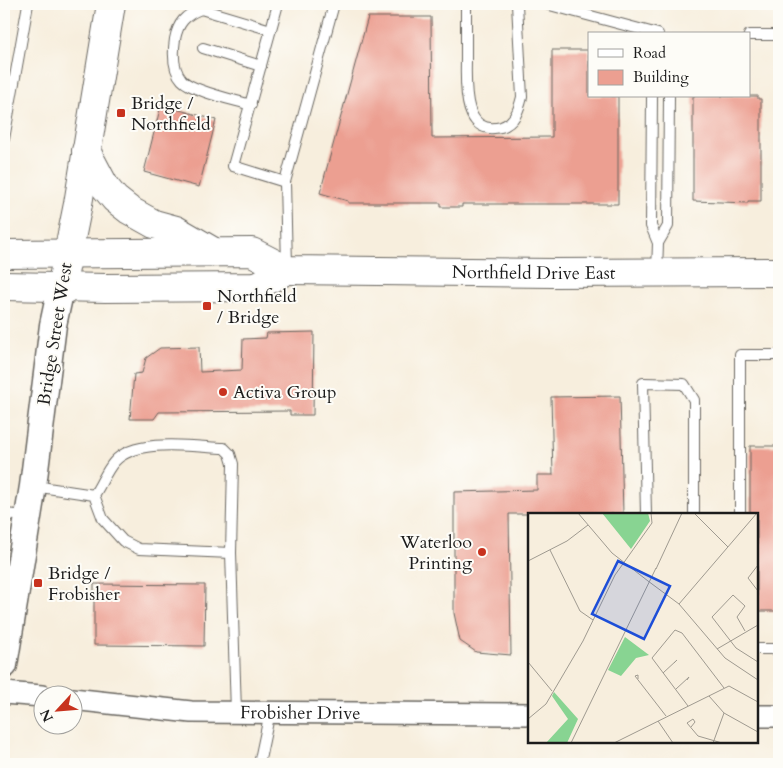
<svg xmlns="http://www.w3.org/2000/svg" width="783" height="768" font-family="Cardo,serif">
<rect width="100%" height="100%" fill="#fdfcf7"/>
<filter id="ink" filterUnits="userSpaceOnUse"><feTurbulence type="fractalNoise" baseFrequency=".02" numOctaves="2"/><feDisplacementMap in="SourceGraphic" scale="10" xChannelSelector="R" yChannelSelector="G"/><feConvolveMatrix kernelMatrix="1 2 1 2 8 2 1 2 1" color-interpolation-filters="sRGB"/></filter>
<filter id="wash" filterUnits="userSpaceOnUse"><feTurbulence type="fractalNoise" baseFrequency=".0096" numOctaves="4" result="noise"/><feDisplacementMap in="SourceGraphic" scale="20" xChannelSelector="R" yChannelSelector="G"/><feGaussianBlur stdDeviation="1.12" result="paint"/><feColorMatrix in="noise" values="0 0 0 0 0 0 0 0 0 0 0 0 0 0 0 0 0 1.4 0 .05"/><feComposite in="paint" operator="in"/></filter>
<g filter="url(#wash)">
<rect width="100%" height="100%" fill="#f7eedd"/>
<g id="blocks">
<g fill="#ec9f91">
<path d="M368,17h63l1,121 120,-1v-87h37v46h29v108h-156v3h-21v-4h-93v-2l-28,-8z"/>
<path d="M693,96h65v3h3v102h-13v2l-55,-2z"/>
<path d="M161,105l55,15 -17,67 -55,-15z"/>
<path d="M314,332l-1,83h-23v-4l-131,1 -5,7h-24l4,-45 8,-1 4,-15 14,-10 39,-1 1,25 42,-2 1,-31 23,-1 1,-5z"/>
<path d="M620,396l3,118h-114l2,141 -35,-3 -16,-11 -6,-28v-121l83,-2v-15h16l-2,-78z"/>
<path d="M750,446h29v165h-22v-97h-7z"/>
<path d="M94,584l111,1 -1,61 -110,-1z"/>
</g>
</g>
</g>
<g filter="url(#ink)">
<use href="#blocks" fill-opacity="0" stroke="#696660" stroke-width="1"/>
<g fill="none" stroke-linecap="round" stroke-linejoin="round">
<defs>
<g id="service">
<path d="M278,4l-45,162 52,16"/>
<path d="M466,4c0,18 0,36 0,54 0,23 -5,79 35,69 14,-4 18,-18 21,-30l-5,-93"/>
<path d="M546,4l112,30"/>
<path d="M749,35h30"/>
<path d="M203,48l58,18"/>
<path d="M652,96l-1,130 7,17 -1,28"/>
<path d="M251,105c-16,-5 -59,-14 -69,-25 -9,-10 -9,-28 -7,-41 3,-16 10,-24 26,-30l70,21"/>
<path d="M4,139l24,-135"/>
<path d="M658,243l10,-17 1,-130"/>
<path d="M287,266l-2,-84 49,-178"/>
<path d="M34,486l60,9c7,-10 12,-24 20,-33 22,-25 81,-15 110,-14l6,6 3,10 -2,89 -92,-4 -16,-8 -20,-22 -9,-24"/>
<path d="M4,514l24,2"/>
<path d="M646,514l-3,-131 41,1 10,16v114"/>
<path d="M740,514v-159h39"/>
<path d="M231,553l5,159"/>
<path d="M757,649h22"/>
<path d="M259,764l11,-52"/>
</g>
<g id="minor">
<path d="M4,693l38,3"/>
<path id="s1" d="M72,699l119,13 338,2"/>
<path d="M757,716h22"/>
</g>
<path id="tertiary" d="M4,665l29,-179 20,-161 8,-37"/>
<g id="secondary">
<path d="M86,151l19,36 10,12 14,11 25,14 22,6 38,22"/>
<path id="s2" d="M4,254l248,-2 35,18 266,3 226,-1"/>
<path d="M4,286l101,2 150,-1 32,-17"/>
<path d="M61,288l17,-84 33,-200"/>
</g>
</defs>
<use href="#service" stroke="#696660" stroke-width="12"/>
<use href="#minor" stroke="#696660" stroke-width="24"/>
<use href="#tertiary" stroke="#696660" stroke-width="29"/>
<use href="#secondary" stroke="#696660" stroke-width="30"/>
<use href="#service" stroke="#fff" stroke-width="10"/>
<use href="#minor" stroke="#fff" stroke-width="21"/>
<use href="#tertiary" stroke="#fff" stroke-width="26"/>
<use href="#secondary" stroke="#fff" stroke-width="28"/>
</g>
</g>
<g fill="#c8321e" stroke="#fdfcf7" stroke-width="2">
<rect x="116" y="108" width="10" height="10" rx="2.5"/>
<rect x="202" y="301" width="10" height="10" rx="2.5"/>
<circle cx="223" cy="392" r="5"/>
<circle cx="482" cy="552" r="5"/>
<rect x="33" y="578" width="10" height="10" rx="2.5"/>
</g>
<g text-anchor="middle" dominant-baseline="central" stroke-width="4" stroke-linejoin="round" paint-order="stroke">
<g font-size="18" fill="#1c1c1c" stroke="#fdfcf7" text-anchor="start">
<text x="131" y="103">Bridge /<tspan x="131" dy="21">Northfield</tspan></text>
<text x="217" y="296">Northfield<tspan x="217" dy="21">/ Bridge</tspan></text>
<text x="233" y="392">Activa Group</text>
<text x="472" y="542" text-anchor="end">Waterloo<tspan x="472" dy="21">Printing</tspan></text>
<text x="48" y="573">Bridge /<tspan x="48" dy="21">Frobisher</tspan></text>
</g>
<g font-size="18" fill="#1c1c1c" stroke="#fdfcf7">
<text stroke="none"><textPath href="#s2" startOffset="534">Northfield Drive East</textPath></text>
<text transform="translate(55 334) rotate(-81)">Bridge Street West</text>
<text stroke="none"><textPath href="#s1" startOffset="229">Frobisher Drive</textPath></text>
</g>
</g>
<g transform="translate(528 513)">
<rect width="230" height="230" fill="#f7eedd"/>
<path d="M74,0h46l2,8 -19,28zM97,124l24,18 -13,3 -15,18 -13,-6zM26,179l24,27 -11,24h-21l22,-24 -16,-23z" fill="#88d492"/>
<path fill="none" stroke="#9f9a90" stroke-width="1" d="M50,0l34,40 36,28M166,0l34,34M22,37l30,61 13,9M0,48l39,-20 21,-16M230,52l-10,13 10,13M128,56l26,-56M120,68l31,23 46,54 33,22M151,91l78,-91M217,118l-8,-14 8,-11 -12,-11 -21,22 24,31 22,14M189,136l41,-24M0,149l24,29M135,160l14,-13 -3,3M110,166v-4l-3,1 31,40M148,176l13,-12 -2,3M181,183l15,17 34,19M160,193l-36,-48 23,-28 7,3 42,55M0,206l18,-15 37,-63 32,-66 37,-52 -1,-10M130,208l15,22M163,214l4,-5 -2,-3 -6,4 11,13 24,7M43,230l85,-175M86,230l115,-57 29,16M185,230l11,-30"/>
<path fill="#1d4ed8" fill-opacity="0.15" stroke="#1d4ed8" stroke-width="2.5" d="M90,48l52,25 -26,53 -52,-25z"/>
<rect width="230" height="230" fill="none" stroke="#1c1c1c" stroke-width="2.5"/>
</g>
<rect width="783" height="768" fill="none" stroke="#fdfcf7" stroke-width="20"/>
<rect x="588" y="32" width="162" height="65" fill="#fdfcf7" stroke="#a3a29f"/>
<rect x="598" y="49" width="25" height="8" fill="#ffffff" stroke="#a3a29f"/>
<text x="633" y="58" font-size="15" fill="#1c1c1c">Road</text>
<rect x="598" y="70" width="25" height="15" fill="#ec9f91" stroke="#a3a29f"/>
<text x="633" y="82" font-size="15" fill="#1c1c1c">Building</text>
<g transform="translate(58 710) rotate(244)"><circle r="24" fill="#fdfcf7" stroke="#a3a29f"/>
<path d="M0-4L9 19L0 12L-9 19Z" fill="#c8321e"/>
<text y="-8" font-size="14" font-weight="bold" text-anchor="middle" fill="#1c1c1c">N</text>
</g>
</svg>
